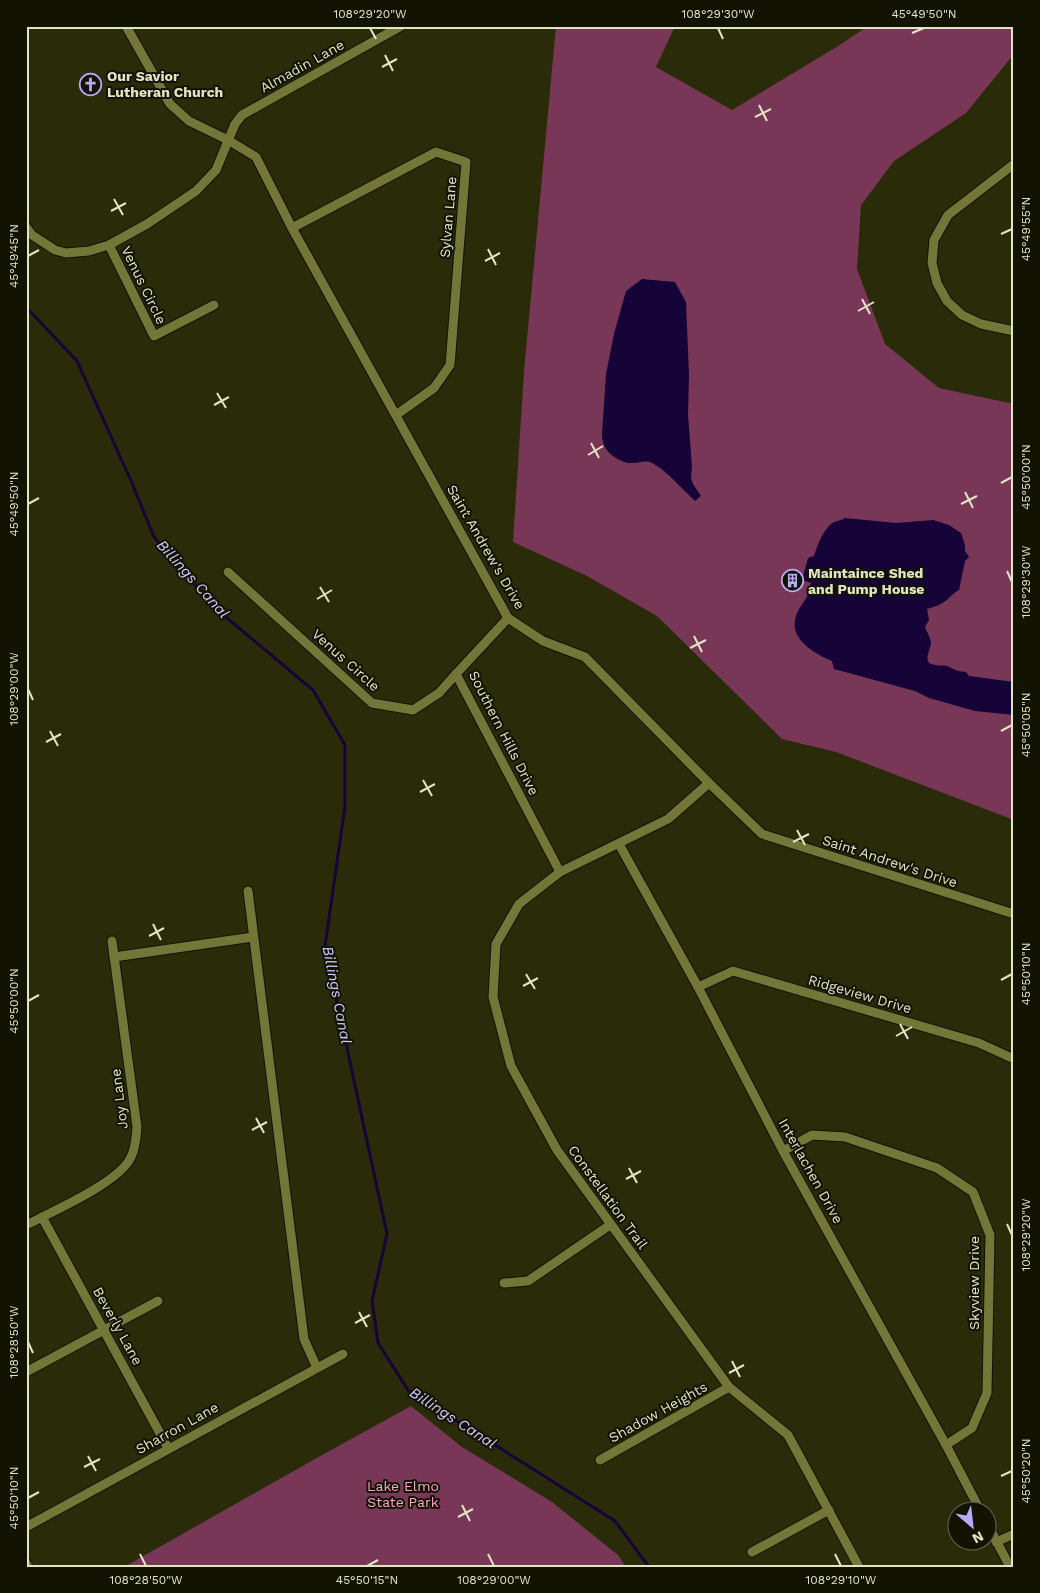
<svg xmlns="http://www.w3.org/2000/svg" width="1040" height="1593" font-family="'Work Sans',sans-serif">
<rect width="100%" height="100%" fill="#2a2b09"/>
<g fill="#783756">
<path d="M556,26h119l-19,41 76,43 106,-64 30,-20h146v28l-48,59 -72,48 -33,44 -4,64 28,75 54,44 75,16v416l-178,-68 -54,-13 -125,-123 -70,-40 -74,-34 11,-170z"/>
<path d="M411,1406l51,41 90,55 66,53 8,12h-502l191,-108z"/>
</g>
<g fill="#160337">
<path d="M642,279l33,3 11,20 3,73 -1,40 4,52 -1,11 2,6 8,12 -6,5c-13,-12 -26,-28 -41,-37 -8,-5 -13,-1 -22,-1 -9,1 -21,-7 -26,-14 -3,-5 -4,-10 -4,-15l4,-60 8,-40 12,-43z"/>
<path d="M845,518l51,5 37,-3 16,5 12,8 4,12v6l4,6 -4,4 -6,29c-5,3 -7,5 -11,9 -6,5 -13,8 -21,10l2,11 -4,7c2,5 5,10 6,15 0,8 -8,17 0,22 5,2 11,1 16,2 7,3 11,6 19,6l3,4 45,6v33l-39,-4 -46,-13 -14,-7 -81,-22 -2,-8c-17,-7 -44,-22 -36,-45 2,-7 7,-12 10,-18 3,-4 3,-10 5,-15l-9,-3 6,-22 6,-2c3,-10 8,-24 17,-32 3,-3 10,-3 14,-6z"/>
</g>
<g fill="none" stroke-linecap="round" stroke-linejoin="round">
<path stroke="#160337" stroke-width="3" d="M26,307l51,54 55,122 22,54 61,71 98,82 32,55v61l-20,140 62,288 -15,67 6,42 30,47 207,131 34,46"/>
<defs>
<g id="street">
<path d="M126,26l44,78 19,17 39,19 28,17 36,71 216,390 35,23 42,16 124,126 53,51 252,80"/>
<path d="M1014,164l-66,51 -14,25 -2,23 5,20 10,18 15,14 19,9 33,7"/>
<path d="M26,227l6,8 23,15 11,3 23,-2 20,-6 38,-21 49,-33 20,-21 19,-46 7,-9 159,-89"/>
<path d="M292,228l144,-76 30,10 -16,203 -16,23 -38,27"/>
<path d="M109,245l45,91 60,-31"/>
<path d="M228,572l144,131 41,7 26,-17 17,-19"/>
<path d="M508,618l-52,56 104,198"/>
<path d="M709,783l-41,36 -108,53 -41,32 -23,40 -3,53 18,69 46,84 172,237 59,48 71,132"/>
<path d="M619,844l79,143 85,164 163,294 34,65"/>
<path d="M248,891l56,448 13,29"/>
<path d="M114,957l139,-20"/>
<path d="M698,987l35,-16 246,72 35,16"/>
<path d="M783,1151l29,-16 33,2 92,31 36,24 17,43 -3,158 -15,35 -26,17"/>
<path d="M42,1217l126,231"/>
<path d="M26,1225c26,-13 94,-43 105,-68 5,-10 5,-19 6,-30l-25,-186"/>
<path d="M504,1283l24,-2 82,-56"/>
<path d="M26,1372l132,-71"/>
<path d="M600,1460l129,-73"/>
<path d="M988,1525l22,42"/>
<path d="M26,1527l317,-173"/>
<path d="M996,1542l18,-8"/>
<path d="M752,1552l77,-42"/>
<path d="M26,1563l2,4"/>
</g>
</defs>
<use href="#street" stroke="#121302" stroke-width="11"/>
<use href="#street" stroke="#727637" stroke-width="9"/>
</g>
<path fill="none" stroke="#e2e5c5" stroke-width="2" d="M370,28l6,11M718,28l5,11M912,33l12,-5M385,55l8,16M382,67l15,-8M759,105l8,16M755,117l16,-8M114,199l9,16M111,211l15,-8M1001,234l11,-5M488,249l8,16M28,256l11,-6M485,261l15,-8M862,299l8,15M858,311l16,-9M217,393l9,15M214,405l15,-8M591,443l8,15M588,455l15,-9M1001,483l11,-6M965,492l8,16M28,504l11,-6M961,504l16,-8M1007,571l5,11M320,587l9,15M317,599l15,-9M694,636l8,16M690,648l16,-8M28,689l5,11M50,731l8,15M1001,731l11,-6M46,742l15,-8M423,780l9,16M420,792l15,-8M797,830l8,15M793,842l16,-8M153,924l8,16M149,936l15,-8M526,974l9,15M1001,980l11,-6M523,986l15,-8M28,1001l11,-6M900,1024l8,15M896,1036l16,-9M256,1118l8,15M252,1130l15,-8M629,1168l8,15M626,1179l15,-8M1007,1224l5,11M359,1312l8,15M355,1323l15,-8M28,1342l5,11M732,1361l8,16M729,1373l15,-8M88,1456l8,15M84,1467l16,-8M1001,1476l11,-5M28,1498l11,-6M462,1505l8,16M458,1517l15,-8M140,1554l6,12M488,1554l6,12M835,1554l6,12M367,1566l11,-6"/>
<defs>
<symbol id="church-ring" viewBox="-11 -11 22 22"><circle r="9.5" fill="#121300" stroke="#b8abf7" stroke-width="1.5"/><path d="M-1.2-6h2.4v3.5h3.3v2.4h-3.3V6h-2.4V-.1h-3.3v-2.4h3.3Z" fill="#b8abf7"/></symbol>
<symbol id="building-ring" viewBox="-11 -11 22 22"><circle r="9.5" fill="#121300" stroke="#b8abf7" stroke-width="1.5"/><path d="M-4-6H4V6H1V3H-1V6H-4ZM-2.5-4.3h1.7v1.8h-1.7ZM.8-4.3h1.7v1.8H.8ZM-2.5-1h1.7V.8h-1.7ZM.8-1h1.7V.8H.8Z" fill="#b8abf7"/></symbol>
</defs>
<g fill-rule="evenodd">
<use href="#church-ring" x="78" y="72" width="25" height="25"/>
<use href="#building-ring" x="780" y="568" width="25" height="25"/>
</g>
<g text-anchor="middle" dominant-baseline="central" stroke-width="4" stroke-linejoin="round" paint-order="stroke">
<g font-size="14" fill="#e2e5c5" stroke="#121300">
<text transform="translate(302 66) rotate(-29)">Almadin Lane</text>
<text transform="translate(448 217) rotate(-85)">Sylvan Lane</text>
<text transform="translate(144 285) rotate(64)">Venus Circle</text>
<text transform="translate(486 547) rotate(60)">Saint Andrew's Drive</text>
<text transform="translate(346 660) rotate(42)">Venus Circle</text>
<text transform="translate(504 733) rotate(63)">Southern Hills Drive</text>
<text transform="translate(890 861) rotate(18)">Saint Andrew's Drive</text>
<text transform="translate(860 994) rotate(16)">Ridgeview Drive</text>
<text transform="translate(119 1099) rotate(-97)">Joy Lane</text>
<text transform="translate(811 1171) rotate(61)">Interlachen Drive</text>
<text transform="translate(608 1197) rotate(54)">Constellation Trail</text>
<text transform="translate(974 1283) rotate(-90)">Skyview Drive</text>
<text transform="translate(118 1326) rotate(61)">Beverly Lane</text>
<text transform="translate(658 1412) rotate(-29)">Shadow Heights</text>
<text transform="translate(177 1428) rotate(-29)">Sharron Lane</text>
</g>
<g font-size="14" font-weight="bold" fill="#e2e5c5" stroke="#121300" text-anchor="start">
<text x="107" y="76">Our Savior<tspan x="107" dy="16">Lutheran Church</tspan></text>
<text x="808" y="573">Maintaince Shed<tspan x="808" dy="16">and Pump House</tspan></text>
</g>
<g font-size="14" fill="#fca6cc" stroke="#121300">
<text x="403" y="1486">Lake Elmo<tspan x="403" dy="16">State Park</tspan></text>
</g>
<g font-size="15" font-style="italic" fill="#d2c9ff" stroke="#121300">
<text transform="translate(193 579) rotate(48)">Billings Canal</text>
<text transform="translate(337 995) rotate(79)">Billings Canal</text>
<text transform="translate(453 1418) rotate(33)">Billings Canal</text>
</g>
</g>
<rect width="1040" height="1593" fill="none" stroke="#121300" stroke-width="55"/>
<g transform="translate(972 1526) rotate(152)"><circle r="24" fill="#121300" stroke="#65674f"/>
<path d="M0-4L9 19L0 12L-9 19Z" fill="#b8abf7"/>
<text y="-8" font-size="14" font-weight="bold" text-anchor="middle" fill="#e2e5c5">N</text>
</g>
<rect x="28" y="28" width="984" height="1538" fill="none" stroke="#e2e5c5" stroke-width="2"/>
<g font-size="12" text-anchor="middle" fill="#e2e5c5">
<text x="370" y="18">108°29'20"W</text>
<text x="718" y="18">108°29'30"W</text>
<text x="924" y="18">45°49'50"N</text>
<text transform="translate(1026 229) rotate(-90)" y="4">45°49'55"N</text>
<text transform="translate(14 256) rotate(-90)" y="4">45°49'45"N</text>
<text transform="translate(1026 477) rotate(-90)" y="4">45°50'00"N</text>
<text transform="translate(14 504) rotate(-90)" y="4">45°49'50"N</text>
<text transform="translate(1026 582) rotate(-90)" y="4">108°29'30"W</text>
<text transform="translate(14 689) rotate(-90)" y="4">108°29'00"W</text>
<text transform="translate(1026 725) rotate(-90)" y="4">45°50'05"N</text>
<text transform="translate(1026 974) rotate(-90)" y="4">45°50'10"N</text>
<text transform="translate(14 1001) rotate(-90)" y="4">45°50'00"N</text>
<text transform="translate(1026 1235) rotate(-90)" y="4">108°29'20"W</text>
<text transform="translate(14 1342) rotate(-90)" y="4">108°28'50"W</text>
<text transform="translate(1026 1471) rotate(-90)" y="4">45°50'20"N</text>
<text transform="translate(14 1498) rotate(-90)" y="4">45°50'10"N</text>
<text x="146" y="1584">108°28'50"W</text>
<text x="367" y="1584">45°50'15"N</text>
<text x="494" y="1584">108°29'00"W</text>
<text x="841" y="1584">108°29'10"W</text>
</g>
</svg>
